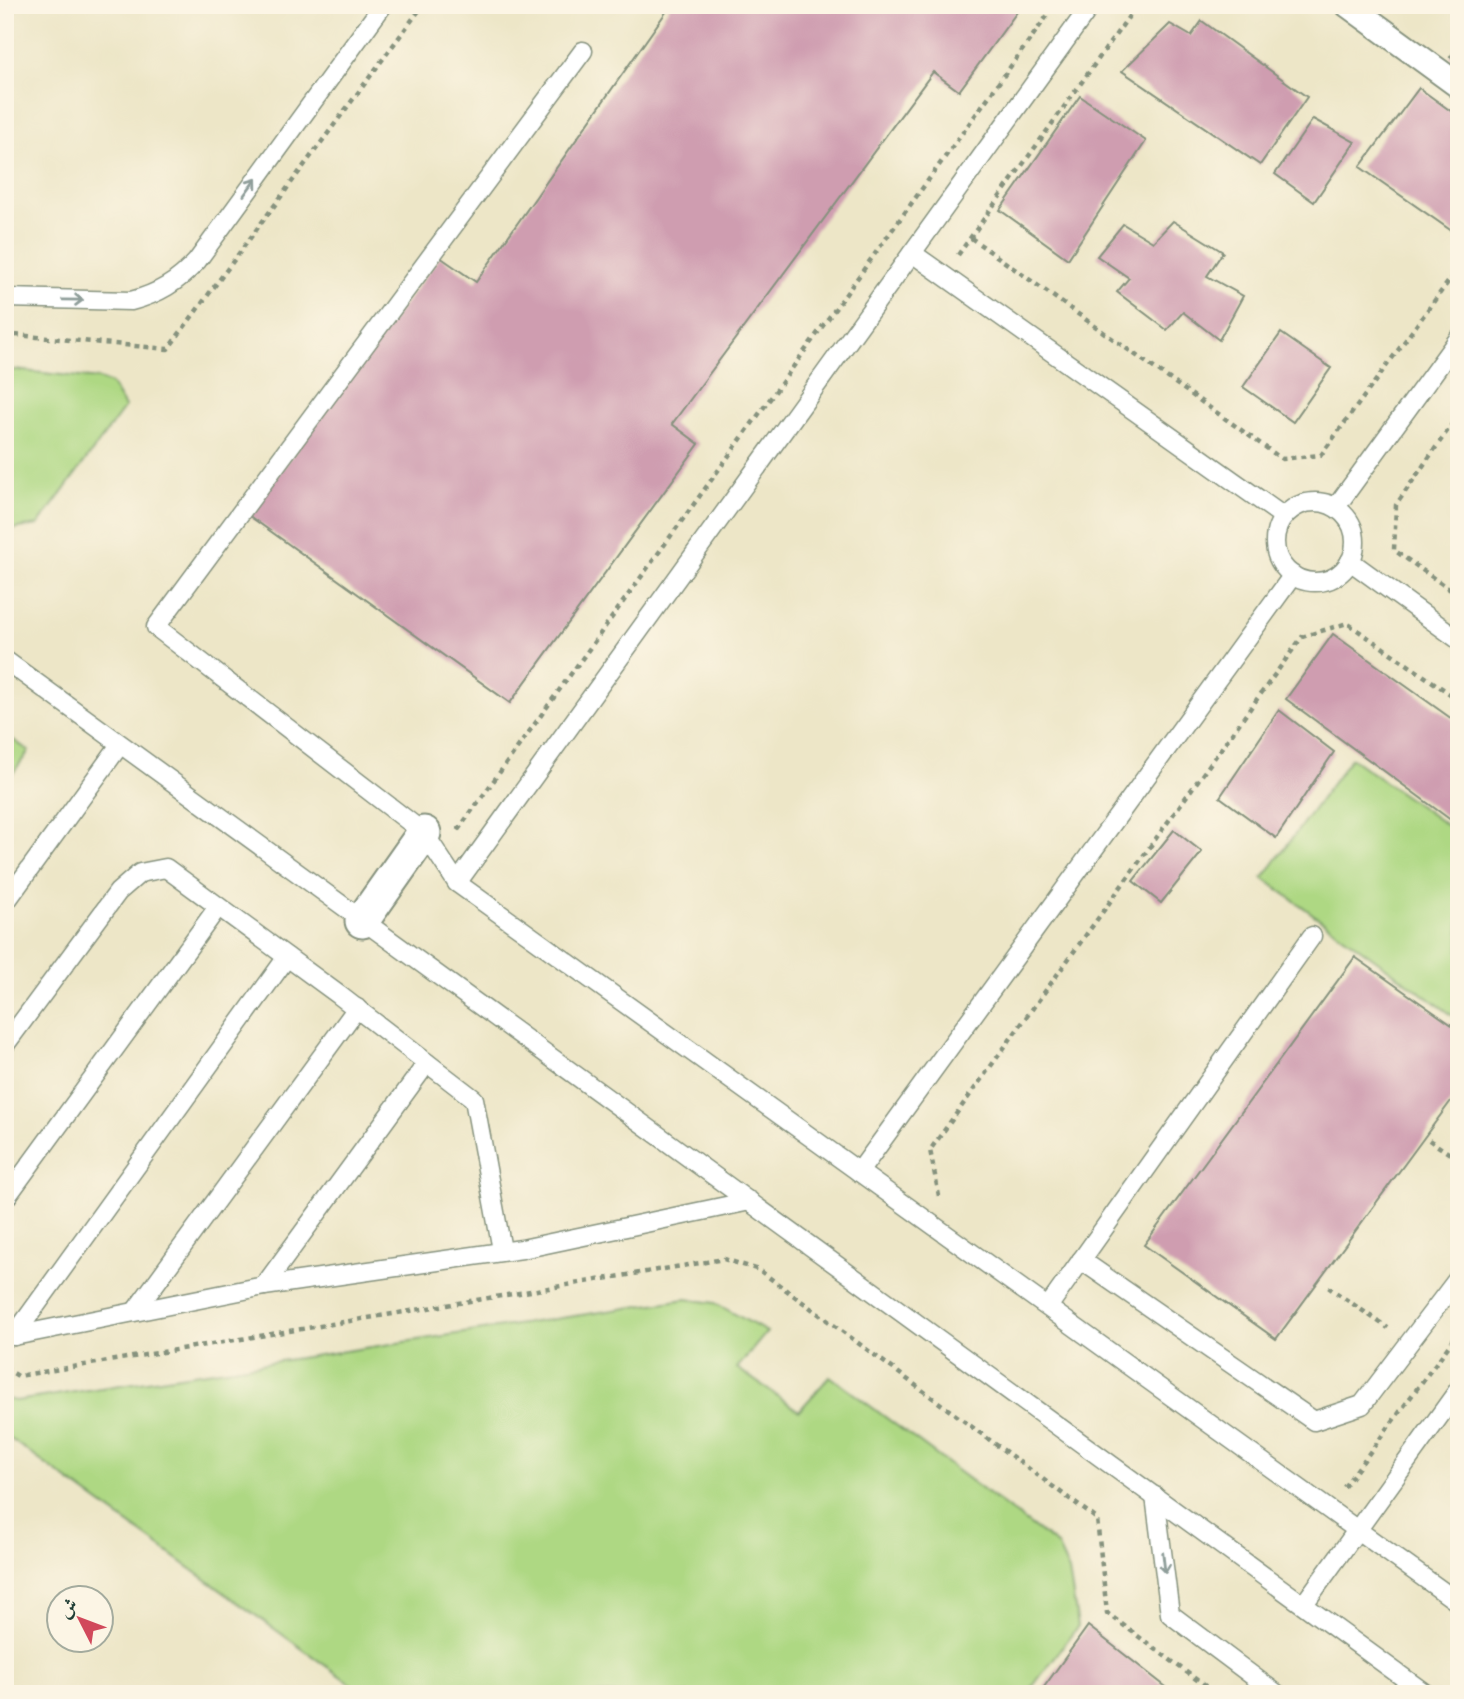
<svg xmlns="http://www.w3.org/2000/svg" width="1464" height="1699" font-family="Alegreya,Amiri,serif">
<rect width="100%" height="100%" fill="#fcf5e5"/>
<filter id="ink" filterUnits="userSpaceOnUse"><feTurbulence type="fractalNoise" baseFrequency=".0143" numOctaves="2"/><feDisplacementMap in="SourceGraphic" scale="14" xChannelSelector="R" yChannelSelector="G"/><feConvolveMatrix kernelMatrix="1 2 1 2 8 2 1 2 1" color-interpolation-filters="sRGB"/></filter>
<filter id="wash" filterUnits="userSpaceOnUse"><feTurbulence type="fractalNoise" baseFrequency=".00686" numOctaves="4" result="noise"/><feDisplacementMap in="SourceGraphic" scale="28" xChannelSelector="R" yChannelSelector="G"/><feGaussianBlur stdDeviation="1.57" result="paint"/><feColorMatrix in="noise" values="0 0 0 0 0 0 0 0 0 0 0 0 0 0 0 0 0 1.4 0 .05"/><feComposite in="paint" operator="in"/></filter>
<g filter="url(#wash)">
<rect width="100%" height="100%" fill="#ede6c7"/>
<g fill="#aed883" stroke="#668a5c" stroke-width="2">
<path d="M5,369l94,10 12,5 14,23 -87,118 -33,5z"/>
<path d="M5,734l24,17 -24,33z"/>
<path d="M1351,758l108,76v186l-196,-142z"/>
<path d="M686,1299l29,4 52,29 -30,36 62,43 31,-35 227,169 12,26 9,55 -51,68h-662l-360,-259v-36l11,2z"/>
</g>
<g id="blocks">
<g fill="#cf9db0">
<path d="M671,5h351l-63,86 -26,-19 -261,352 27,20 -189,259 -262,-188 192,-258 36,25z"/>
<path d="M1202,21l105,76 -47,68 -138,-94 48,-47 21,12z"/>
<path d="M1459,45v18l-9,-6z"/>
<path d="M1419,88l40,29v119l-99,-69z"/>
<path d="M1080,96l66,45 -78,118 -68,-49z"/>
<path d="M1313,119l42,23 -41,60 -39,-28z"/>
<path d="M1173,221l50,31 -16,24 36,20 -24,44 -36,-28 -16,18 -50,-38 12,-14 -32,-22 26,-32 30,18z"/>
<path d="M1281,333l50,35 -38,54 -50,-35z"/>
<path d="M1333,634l126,90v102l-173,-127z"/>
<path d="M1279,710l55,42 -58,86 -56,-41z"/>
<path d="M1174,830l28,22 -41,51 -28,-22z"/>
<path d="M1355,957l104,73v60l-183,249 -132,-94z"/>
<path d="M1088,1626l87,68h-136z"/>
</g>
</g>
</g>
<g filter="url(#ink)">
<use href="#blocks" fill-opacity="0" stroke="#86927e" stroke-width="2"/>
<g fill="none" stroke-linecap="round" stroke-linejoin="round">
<defs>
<g id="service">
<path d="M583,51l-427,576 268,206 33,50 1002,720"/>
<path d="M912,253l372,264"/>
<path d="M5,298l126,3c27,-7 47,-19 66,-40l186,-256"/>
<circle cx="1315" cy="542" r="40"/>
<path d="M1336,507l123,-169"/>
<path d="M1350,561l109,79"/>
<path d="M5,660l1421,1034"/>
<path d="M457,883l634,-878"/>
<path d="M5,903l114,-157"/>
<path d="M5,1045l113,-153 22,-19 26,-5 173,127 135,104 28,151"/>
<path d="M859,1172l434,-597"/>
<path d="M5,1199l213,-292"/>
<path d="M1081,1260l233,161 48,-16 97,-128"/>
<path d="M264,1286l163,-223"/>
<path d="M1048,1307l264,-371"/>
<path d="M136,1310l221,-302"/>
<path d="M5,1330l9,6 250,-50 258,-37 228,-48"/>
<path d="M14,1336l273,-379"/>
<path d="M1155,1496l15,118 107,80"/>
<path d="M1304,1604l155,-215"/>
</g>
<path id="pedestrian" d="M1348,5l111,81"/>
<path id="minor" d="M362,921l62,-88"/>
</defs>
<use href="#service" stroke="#86927e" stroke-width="21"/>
<use href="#pedestrian" stroke="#86927e" stroke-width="28"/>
<use href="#minor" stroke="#86927e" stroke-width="37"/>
<g stroke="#86927e" stroke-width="4.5" stroke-dasharray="5 5" stroke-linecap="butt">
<path d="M971,238l311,221 39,-4 133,-181 5,3"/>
<path d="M958,255l179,-250"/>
<path d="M5,334l163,15 255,-344"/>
<path d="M1459,414l-63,91 -2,45 65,46"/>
<path d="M458,830l597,-825"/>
<path d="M1429,1140l30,20"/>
<path d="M939,1196l-9,-46 372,-513 45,-14 112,77"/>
<path d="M1328,1287l60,41"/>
<path d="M5,1368l13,8 706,-117 35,11 338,249 10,94 109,81"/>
<path d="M1344,1487l115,-155"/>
</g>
<use href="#service" stroke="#fff" stroke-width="18"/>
<use href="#pedestrian" stroke="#fff" stroke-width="24"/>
<use href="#minor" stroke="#fff" stroke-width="33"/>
</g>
<defs><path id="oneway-shaft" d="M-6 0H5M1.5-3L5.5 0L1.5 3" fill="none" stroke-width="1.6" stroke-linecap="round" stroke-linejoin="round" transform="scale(1.75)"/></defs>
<g stroke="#8f9e9a">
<use href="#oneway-shaft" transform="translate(250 187) rotate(-54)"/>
<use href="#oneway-shaft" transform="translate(73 300) rotate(1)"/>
<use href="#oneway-shaft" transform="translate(1164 1563) rotate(83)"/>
</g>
</g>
<rect width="1464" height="1699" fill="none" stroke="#fcf5e5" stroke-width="28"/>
<g transform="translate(80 1619) rotate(312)"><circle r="33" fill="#fcf5e5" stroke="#a4ab9e" stroke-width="2"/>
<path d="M0-5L12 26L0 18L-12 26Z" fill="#d1495b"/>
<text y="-10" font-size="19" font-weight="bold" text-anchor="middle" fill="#1f3d34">ش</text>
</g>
</svg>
